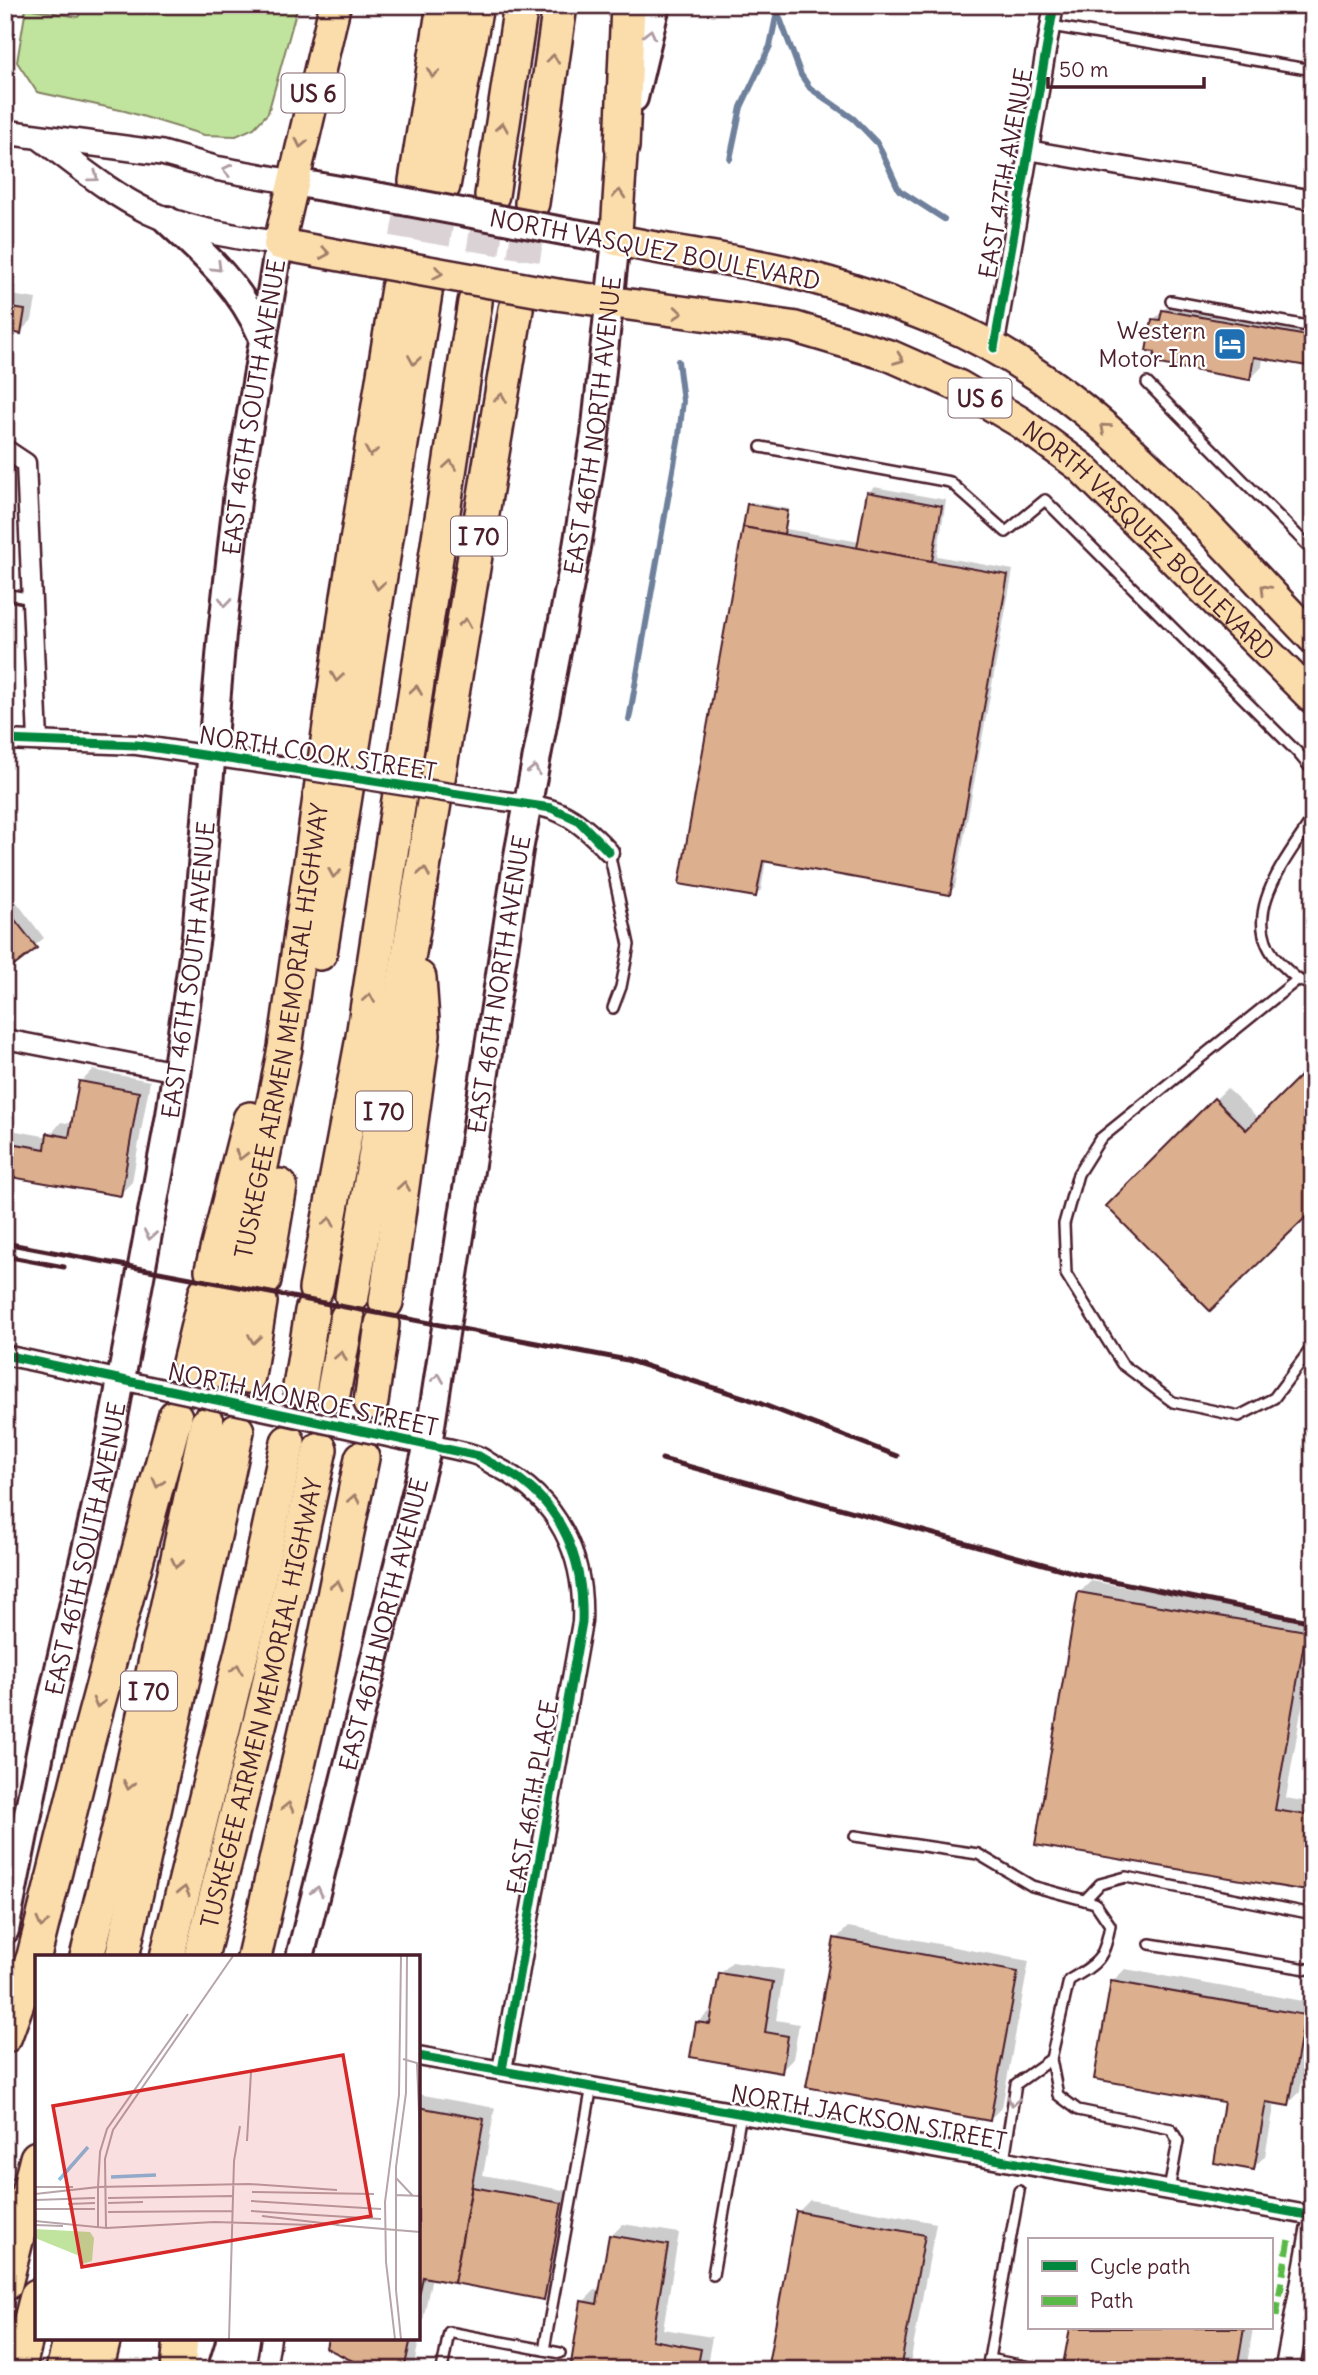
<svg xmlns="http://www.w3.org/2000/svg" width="1318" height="2375" font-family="Delius,sans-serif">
<rect width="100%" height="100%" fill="#fff"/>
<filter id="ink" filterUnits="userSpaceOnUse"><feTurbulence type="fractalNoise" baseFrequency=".0143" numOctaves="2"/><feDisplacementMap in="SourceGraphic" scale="14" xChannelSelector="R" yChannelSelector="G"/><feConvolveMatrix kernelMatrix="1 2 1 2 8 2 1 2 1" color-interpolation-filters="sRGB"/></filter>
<g filter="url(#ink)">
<path fill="#c0e49e" stroke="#858264" stroke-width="2" d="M86,5h212l-30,108 -14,15 -18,8 -32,-1 -79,-24 -88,-19 -20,-30 9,-54 52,9z"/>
<g fill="#0003">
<path d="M5,294l31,5 -4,21 -12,12 -15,-2z"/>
<path d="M1176,299l137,24v42l-50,-9 -1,11 -12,12 -93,-28 -3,-32z"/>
<path d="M874,487l72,13 -9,56 76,14 -58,317 -5,6 -184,-33 -5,30 -6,6 -10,-368 4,-23 2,-3 38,7 -3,20 74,13 8,-49z"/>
<path d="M12,896l32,42 -39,32v-68z"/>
<path d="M93,1070l57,11 -18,101 -12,12 -115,-20v-45l44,8 12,-15 12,2 8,-42z"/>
<path d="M1227,1088l32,31 54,88 -204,-1z"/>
<path d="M1091,1581l222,38v24l-27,155 27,5v88l-234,-298z"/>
<path d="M848,1927l181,34 -27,146 -12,12 -154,-180z"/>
<path d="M732,1962l52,8 -8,50 23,4 -6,35 -12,12 -83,-48 12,-12h4l6,-37z"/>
<path d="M1125,1969l188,34 -13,89 -12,12 -13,-2 -10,54 -12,12 -27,-67 -113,-120z"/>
<path d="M418,2094l77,14 -12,67 90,17 -18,94 -12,12 -111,-22 -19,94h-38l-45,-32h88z"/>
<path d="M810,2200l126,23 -27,147h-140l29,-158z"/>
<path d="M623,2224l56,9 -16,96 49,8 -6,33h-135l12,-68 12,-12 6,1 10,-55z"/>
<path d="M1072,2328h181l-7,42h-182z"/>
</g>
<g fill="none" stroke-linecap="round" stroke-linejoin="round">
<g stroke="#6e809b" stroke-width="6">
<path d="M775,5l26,70 9,13 44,31 24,25 21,46 45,29"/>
<path d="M730,159l11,-52 29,-61 6,-29"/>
<path d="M629,720l50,-284 4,-35 -5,-40"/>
</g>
</g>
<g fill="#dcaf8e" stroke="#4a1f2b" stroke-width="2">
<path d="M5,307l20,3 -4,24 -16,-3z"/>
<path d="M1162,310l151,27v30l-59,-10 -4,23 -97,-17 2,-11 -9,-1 6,-32 8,1z"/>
<path d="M867,492l75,14 -10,55 -75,-13z"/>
<path d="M747,504l41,7 -4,23 -41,-7z"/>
<path d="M743,527l265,48 -58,320 -187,-34 -7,36 -77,-13z"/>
<path d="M5,907l32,41 -32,25z"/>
<path d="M1313,1063v147l-103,101 -104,-105 108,-108 32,32z"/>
<path d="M79,1081l60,11 -18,104 -116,-20v-34l40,7 2,-16 22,4z"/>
<path d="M1078,1592l228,39 -31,179 38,6v76l-278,-47z"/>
<path d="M834,1938l184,34 -28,149 -184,-34z"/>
<path d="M719,1973l54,9 -8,50 23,4 -6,37 -92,-16 6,-35 14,2z"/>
<path d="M1111,1981l194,34 -16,91 -23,-4 -12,68 -40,-7 10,-61 -130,-23z"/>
<path d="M418,2107l66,12 -30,164 -31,-6 -5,23z"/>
<path d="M472,2187l90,16 -18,97 -90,-17z"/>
<path d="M796,2211l129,24 -25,135h-133z"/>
<path d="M609,2235l59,10 -16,95 49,9 -4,21h-127l11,-69 16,3z"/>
<path d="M1070,2328h174l-7,42h-175z"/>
<path d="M328,2338h83l-7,32h-33l-45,-22z"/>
</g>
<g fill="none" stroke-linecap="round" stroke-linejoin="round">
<g stroke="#dbd2d5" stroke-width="33" stroke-dasharray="33 17" stroke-linecap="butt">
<path d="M398,288l18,-107"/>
<path d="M425,293l18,-107"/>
<path d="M475,302l17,-107"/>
<path d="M516,309l16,-106"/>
</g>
<defs>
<g id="service">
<path d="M1051,26l262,44"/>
<path d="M1171,301l142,26"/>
<path d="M1147,383l166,168"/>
<path d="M761,447l189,35 56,50 39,-32 253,253 15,18"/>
<path d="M5,594l27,5"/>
<path d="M1313,818c-27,42 -78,101 -32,146 10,9 18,20 32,20"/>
<path d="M609,852l20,93 -8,42 -8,21"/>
<path d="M1297,980l-197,159 -22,35 -14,50 2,50 56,90 51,38 66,14 35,-18 39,-52"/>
<path d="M855,1836l123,18 54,32 63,17 15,22c-6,34 -11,38 -41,55l-18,79 7,36 20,15 93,19 7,12 -9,49"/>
<path d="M1085,1900l15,-16 26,-7 187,37"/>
<path d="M1150,1944l163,26"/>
<path d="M1004,2160l12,-76 35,-25"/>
<path d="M713,2275l28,-162"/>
<path d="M544,2350l48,-264"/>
<path d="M989,2359l56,11"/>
<path d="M442,2370l7,-38 111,21"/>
<path d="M987,2370l32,-179"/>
</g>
<g id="minor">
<path d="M1028,150l285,50"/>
<path d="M994,348l60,-343"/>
<path d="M5,449l21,14 12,278"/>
<path d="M5,740l132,5 155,23"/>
<path d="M482,798c64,10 80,3 127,54"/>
<path d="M5,1039l172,33"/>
<path d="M5,1355l163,35"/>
<path d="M388,1437c29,7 62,9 90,19 7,3 12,8 19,11 61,31 88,88 85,155l-80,448"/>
<path d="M418,2056l895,160"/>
<path d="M266,2370l5,-32"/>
</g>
<g id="tertiary">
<path d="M5,132l157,21 53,15 78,14"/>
<path d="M43,140c34,25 68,54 106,72 40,19 87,24 130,32"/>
<path d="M1287,2370l26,-141"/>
</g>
<g id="secondary">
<path d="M634,98l22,-93"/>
<path d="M293,182l88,15"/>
<path d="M167,220c39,36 74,67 95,116"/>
<path id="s1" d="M5,1930l37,-187 63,-277 65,-351 26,-179 26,-302 16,-142 41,-248"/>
<path id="s2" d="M300,1957l128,-512 91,-595 58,-303 18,-112 21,-195 -47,-8"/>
<path d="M191,2370l10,-32"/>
</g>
<g id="trunk">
<path d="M335,5l-56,239 91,17"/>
<path d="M622,147l-6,93c58,12 118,19 177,33 49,12 99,29 146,48 151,62 263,203 374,317"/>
<path id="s3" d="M560,295l234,32 97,29 68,30 61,36 61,45 232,231"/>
</g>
<g id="motorway">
<path d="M622,147l6,-142"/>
<path d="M416,181l28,-176"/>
<path d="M443,186l33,-181"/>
<path d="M492,195l29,-190"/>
<path d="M532,203l28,-198"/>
<path d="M320,953l105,-660"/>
<path d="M212,1270l38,-151"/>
<path id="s4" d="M239,1275l46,-227 63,-451 50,-309"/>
<path d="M264,1280l16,-94"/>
<path d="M316,1289l46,-246 113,-741"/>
<path d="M352,1296l164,-987"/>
<path d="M386,1302l37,-267 -4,-57"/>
<path d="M189,1363l17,-71"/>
<path d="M219,1370l15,-73"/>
<path d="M248,1376l12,-74"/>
<path d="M300,1387l12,-76"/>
<path d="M333,1394l14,-76"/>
<path d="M371,1402l11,-78"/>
<path d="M87,1957l33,-131 87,-402"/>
<path d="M122,1957l115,-526"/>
<path d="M167,1957l80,-326 41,-189"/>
<path id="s5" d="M201,1957l65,-259 54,-249"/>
<path d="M254,1957l59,-257 49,-242"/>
<path d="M5,2036l29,-80 50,-201 91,-338"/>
<path d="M5,2284l32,-126"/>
<path d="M18,2370l19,-74"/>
<path d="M63,2370l8,-32"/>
<path d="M96,2370l8,-32"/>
<path d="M178,2370l3,-32"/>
</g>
</defs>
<use href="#service" stroke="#4a1f2b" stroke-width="14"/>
<use href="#minor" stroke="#4a1f2b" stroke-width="23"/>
<use href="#tertiary" stroke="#4a1f2b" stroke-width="28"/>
<use href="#secondary" stroke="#4a1f2b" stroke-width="32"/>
<use href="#trunk" stroke="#4a1f2b" stroke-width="35"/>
<use href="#motorway" stroke="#4a1f2b" stroke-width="38"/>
<use href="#service" stroke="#fff" stroke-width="9"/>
<use href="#minor" stroke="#fff" stroke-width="18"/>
<use href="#tertiary" stroke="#fff" stroke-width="23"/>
<use href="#secondary" stroke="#fff" stroke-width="26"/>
<use href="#trunk" stroke="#faddab" stroke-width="30"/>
<use href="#motorway" stroke="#faddab" stroke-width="33"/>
<g stroke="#4a1f2b" stroke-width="5">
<path d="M5,1243l622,117 119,38 151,58"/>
<path d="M5,1256l59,11"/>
<path d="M662,1459l417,115 234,48"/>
</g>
<defs>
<g id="minor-bridge">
<path d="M292,768l190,30"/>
<path d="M168,1390l220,47"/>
</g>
<path id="secondary-bridge" d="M381,197l188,35"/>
<path id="trunk-bridge" d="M370,261l190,34"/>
</defs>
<use href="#minor-bridge" stroke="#4a1f2b" stroke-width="23" stroke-linecap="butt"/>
<use href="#secondary-bridge" stroke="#4a1f2b" stroke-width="32" stroke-linecap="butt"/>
<use href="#trunk-bridge" stroke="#4a1f2b" stroke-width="35" stroke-linecap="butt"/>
<use href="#minor-bridge" stroke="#fff" stroke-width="18"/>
<use href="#secondary-bridge" stroke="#fff" stroke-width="26"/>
<use href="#trunk-bridge" stroke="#faddab" stroke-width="30"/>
<path stroke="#58b947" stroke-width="7" stroke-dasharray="14 7" stroke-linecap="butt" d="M1276,2316l13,-77"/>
<defs>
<g id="cycleway">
<path d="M994,348l60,-343"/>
<path d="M5,740l132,5 414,63 27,12 31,32"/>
<path d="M5,1355l474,101c14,9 30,15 43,25 45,34 62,86 60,141l-80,448"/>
<path d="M418,2056l895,160"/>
</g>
</defs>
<use href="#cycleway" stroke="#fff" stroke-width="13"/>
<use href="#cycleway" stroke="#00873e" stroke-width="9"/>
</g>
<defs><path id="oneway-chevron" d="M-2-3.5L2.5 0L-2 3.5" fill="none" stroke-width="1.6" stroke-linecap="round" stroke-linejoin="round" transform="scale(1.75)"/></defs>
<g stroke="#ae9aa0">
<use href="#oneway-chevron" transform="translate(650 34) rotate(-76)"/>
<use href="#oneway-chevron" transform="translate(227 170) rotate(-168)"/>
<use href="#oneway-chevron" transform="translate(94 177) rotate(36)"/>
<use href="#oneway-chevron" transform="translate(217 267) rotate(45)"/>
<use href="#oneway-chevron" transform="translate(225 602) rotate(96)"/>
<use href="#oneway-chevron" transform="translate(534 770) rotate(-78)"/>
<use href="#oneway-chevron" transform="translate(150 1235) rotate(100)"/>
<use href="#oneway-chevron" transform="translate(438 1378) rotate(-81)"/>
<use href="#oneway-chevron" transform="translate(317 1891) rotate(-76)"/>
<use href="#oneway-chevron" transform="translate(1013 2101) rotate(101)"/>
</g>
<g stroke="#a27e6b">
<use href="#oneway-chevron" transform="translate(553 59) rotate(-83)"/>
<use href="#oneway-chevron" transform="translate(433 73) rotate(99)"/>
<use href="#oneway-chevron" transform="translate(502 127) rotate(-81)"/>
<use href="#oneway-chevron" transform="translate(301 143) rotate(102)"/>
<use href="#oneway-chevron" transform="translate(619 194) rotate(-86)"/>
<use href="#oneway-chevron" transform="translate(325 253) rotate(10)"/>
<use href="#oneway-chevron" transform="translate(438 273) rotate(10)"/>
<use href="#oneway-chevron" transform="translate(678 313) rotate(5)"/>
<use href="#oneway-chevron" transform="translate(899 359) rotate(21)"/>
<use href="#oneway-chevron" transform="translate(414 360) rotate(99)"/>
<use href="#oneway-chevron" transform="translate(501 398) rotate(-81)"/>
<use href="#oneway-chevron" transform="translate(1105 428) rotate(-139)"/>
<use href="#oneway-chevron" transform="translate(371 452) rotate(99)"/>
<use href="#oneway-chevron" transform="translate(450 465) rotate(-81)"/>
<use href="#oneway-chevron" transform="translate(378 585) rotate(99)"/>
<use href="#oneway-chevron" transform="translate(1265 589) rotate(-134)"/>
<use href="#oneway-chevron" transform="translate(465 623) rotate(-81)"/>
<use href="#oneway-chevron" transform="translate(337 677) rotate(98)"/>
<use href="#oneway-chevron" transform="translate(416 690) rotate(-81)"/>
<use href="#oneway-chevron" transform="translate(424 872) rotate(-80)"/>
<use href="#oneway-chevron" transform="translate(334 873) rotate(100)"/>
<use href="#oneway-chevron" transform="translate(369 998) rotate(-81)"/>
<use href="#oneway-chevron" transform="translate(241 1155) rotate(104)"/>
<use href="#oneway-chevron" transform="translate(404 1186) rotate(-81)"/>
<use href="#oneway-chevron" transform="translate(329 1222) rotate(-79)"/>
<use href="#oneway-chevron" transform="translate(254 1339) rotate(99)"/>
<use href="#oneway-chevron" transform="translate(341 1356) rotate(-79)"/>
<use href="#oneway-chevron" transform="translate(158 1483) rotate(105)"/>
<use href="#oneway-chevron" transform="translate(354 1499) rotate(-80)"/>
<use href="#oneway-chevron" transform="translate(177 1563) rotate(102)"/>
<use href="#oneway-chevron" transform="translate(337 1585) rotate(-78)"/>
<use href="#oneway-chevron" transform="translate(237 1669) rotate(-77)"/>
<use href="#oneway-chevron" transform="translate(98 1703) rotate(106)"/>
<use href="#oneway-chevron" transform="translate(129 1785) rotate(102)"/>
<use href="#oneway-chevron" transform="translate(288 1807) rotate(-77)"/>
<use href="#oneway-chevron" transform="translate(184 1891) rotate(-76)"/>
<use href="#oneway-chevron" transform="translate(42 1923) rotate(104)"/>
</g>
</g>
<defs>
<symbol id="hotel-square" viewBox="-11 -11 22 22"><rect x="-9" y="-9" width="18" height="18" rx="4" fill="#1f6fb2" stroke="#fff"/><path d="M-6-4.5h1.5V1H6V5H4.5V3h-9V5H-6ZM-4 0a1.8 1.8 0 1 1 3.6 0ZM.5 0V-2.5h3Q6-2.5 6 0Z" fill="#fff"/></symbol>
</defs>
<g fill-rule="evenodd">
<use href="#hotel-square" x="1211" y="325" width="38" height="38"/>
</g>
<g text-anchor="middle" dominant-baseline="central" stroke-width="5" stroke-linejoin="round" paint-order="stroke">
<g fill="#fff" stroke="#80626b" stroke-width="2">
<rect x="281.5" y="73.5" width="63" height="39" rx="5"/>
<rect x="948.5" y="378.5" width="63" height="39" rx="5"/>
<rect x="451" y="516.5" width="56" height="39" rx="5"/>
<rect x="356" y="1091.5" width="56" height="39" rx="5"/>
<rect x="121" y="1671.5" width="56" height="39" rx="5"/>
</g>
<g font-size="23" font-weight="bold" fill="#4a1f2b">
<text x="313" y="93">US 6</text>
<text x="980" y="398">US 6</text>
<text x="479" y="536">I 70</text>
<text x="384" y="1111">I 70</text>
<text x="149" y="1691">I 70</text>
</g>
<g font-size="24" fill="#4a1f2b" stroke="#fff">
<text transform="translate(1005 173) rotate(-80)">EAST 47TH AVENUE</text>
<text transform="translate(655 249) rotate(11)">NORTH VASQUEZ BOULEVARD</text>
<text stroke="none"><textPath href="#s1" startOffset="1545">EAST 46TH SOUTH AVENUE</textPath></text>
<text stroke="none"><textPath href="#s2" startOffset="1561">EAST 46TH NORTH AVENUE</textPath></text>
<text stroke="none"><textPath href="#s3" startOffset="658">NORTH VASQUEZ BOULEVARD</textPath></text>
<text transform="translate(318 753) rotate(9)">NORTH COOK STREET</text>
<text stroke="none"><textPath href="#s1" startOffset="978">EAST 46TH SOUTH AVENUE</textPath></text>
<text stroke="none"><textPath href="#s2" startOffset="994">EAST 46TH NORTH AVENUE</textPath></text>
<text stroke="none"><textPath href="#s4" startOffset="248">TUSKEGEE AIRMEN MEMORIAL HIGHWAY</textPath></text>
<text transform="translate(303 1399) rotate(12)">NORTH MONROE STREET</text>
<text stroke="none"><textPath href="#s1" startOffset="390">EAST 46TH SOUTH AVENUE</textPath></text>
<text stroke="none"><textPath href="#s2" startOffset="343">EAST 46TH NORTH AVENUE</textPath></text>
<text stroke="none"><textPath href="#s5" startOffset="261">TUSKEGEE AIRMEN MEMORIAL HIGHWAY</textPath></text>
<text transform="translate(532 1797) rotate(-80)">EAST 46TH PLACE</text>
<text transform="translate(869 2117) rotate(10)">NORTH JACKSON STREET</text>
</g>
<g font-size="24" fill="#4a1f2b" stroke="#fff" text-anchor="end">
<text x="1206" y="330">Western<tspan x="1206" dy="28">Motor Inn</tspan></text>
</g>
</g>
<g transform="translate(35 1955)">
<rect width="385" height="385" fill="#fff"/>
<path d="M0,274l55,3 4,6 -2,23 -10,3v-7l-47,-19z" fill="#c0e49e"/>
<path fill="none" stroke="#86c0e5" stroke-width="3.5" d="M76,222l45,-2M24,225l29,-33"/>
<path fill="none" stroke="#b7a5aa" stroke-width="2" d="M368,104l14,4 3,74M212,186l4,-69M361,223l17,18M0,232h38M217,237l122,2M0,239l63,-7 2,-35 7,-23 81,-115M361,240l24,1M73,243l124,-2M0,245l60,-2M216,246l130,8M73,248l35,-1M33,249l27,-1M0,254h60M216,256l130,8M73,257l124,-1M227,261l77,9M0,266l71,7 -1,-69 8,-29 120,-174M0,270l28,1M301,270l84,7M63,273v-41l151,-3 88,6M71,273l108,-6 98,3M194,384l5,-178 6,-35M360,384l-9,-77 -1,-60 14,-107 2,-139M366,384l-5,-49v-123l10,-74 1,-137"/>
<path fill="#d62828" fill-opacity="0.15" stroke="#d62828" stroke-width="3.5" d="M308,100l28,161 -289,51 -29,-161z"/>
<rect width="385" height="385" fill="none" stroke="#4a1f2b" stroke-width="3.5"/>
</g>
<rect width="1318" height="2375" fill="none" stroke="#fff" stroke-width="28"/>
<rect x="14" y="14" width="1290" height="2347" fill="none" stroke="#4a1f2b" stroke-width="2.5" filter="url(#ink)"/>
<rect x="1028" y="2238" width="245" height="91" fill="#ffffff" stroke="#b7a5aa" stroke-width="2"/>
<rect x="1042" y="2261" width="35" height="10" fill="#00873e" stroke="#b7a5aa" stroke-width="2"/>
<text x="1090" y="2274" font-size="21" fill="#4a1f2b">Cycle path</text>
<rect x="1042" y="2296" width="35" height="10" fill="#58b947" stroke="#b7a5aa" stroke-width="2"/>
<text x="1090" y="2308" font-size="21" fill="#4a1f2b">Path</text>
<path d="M1048 77v10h156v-10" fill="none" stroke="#4a1f2b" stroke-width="3.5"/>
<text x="1059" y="77" font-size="21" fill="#4a1f2b" stroke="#ffffff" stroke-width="5" paint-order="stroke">50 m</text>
</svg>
